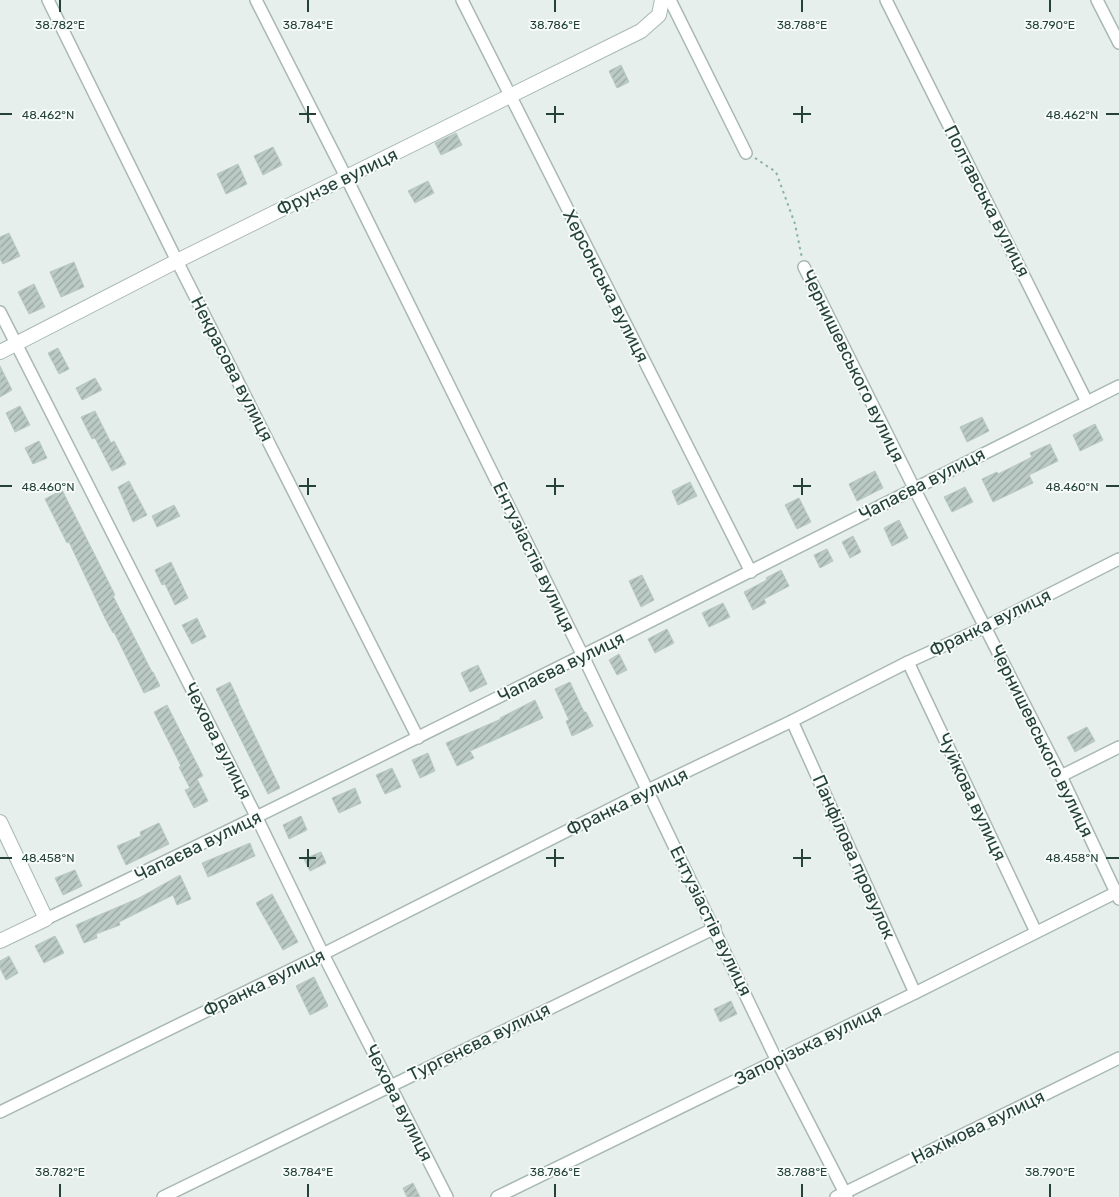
<svg xmlns="http://www.w3.org/2000/svg" width="1119" height="1197" font-family="Rubik,sans-serif">
<defs>
<pattern id="building-hatch" width="6" height="6" patternUnits="userSpaceOnUse" patternTransform="scale(1.25)"><rect width="6" height="6" fill="#bbcac4"/><path d="M-1 1l2-2M0 6l6-6M5 7l2-2" fill="none" stroke="#98a6a0"/></pattern>
</defs>
<rect width="100%" height="100%" fill="#e6efeb"/>
<g fill="url(#building-hatch)" stroke="#b8c9c2">
<path d="M621,65l8,17 -12,6 -8,-17z"/>
<path d="M456,133l6,12 -21,10 -6,-12z"/>
<path d="M273,147l9,18 -19,10 -9,-19z"/>
<path d="M238,164l9,20 -21,10 -9,-20z"/>
<path d="M428,181l6,12 -19,10 -7,-12z"/>
<path d="M9,233l11,23 -17,8 -3,-5v-22z"/>
<path d="M74,262l10,25 -23,10 -11,-25z"/>
<path d="M34,284l11,23 -16,7 -11,-22z"/>
<path d="M58,348l11,21 -10,5 -11,-21z"/>
<path d="M0,366l12,24 -12,7z"/>
<path d="M95,378l7,12 -20,10 -6,-12z"/>
<path d="M20,406l10,19 -15,7 -9,-19z"/>
<path d="M95,411l16,32 3,-2 12,23 -14,7 -17,-33 -3,1 -11,-22z"/>
<path d="M982,417l7,14 -22,11 -7,-15z"/>
<path d="M1095,424l8,16 -23,11 -7,-16z"/>
<path d="M39,441l8,17 -14,6 -8,-16z"/>
<path d="M1050,444l8,17 -29,14 4,8 -40,19 -11,-23 15,-7 1,2 34,-17 -2,-4z"/>
<path d="M875,471l8,17 -26,13 -8,-17z"/>
<path d="M129,481l18,34 -14,7 -15,-35z"/>
<path d="M690,482l7,14 -19,9 -6,-14z"/>
<path d="M965,487l8,15 -21,10 -8,-15z"/>
<path d="M62,490l53,105 -2,1 39,76h1l7,14 -16,7 -30,-61 -1,1 -8,-15 -36,-76 -2,1 -22,-44z"/>
<path d="M799,498l12,24 -14,7 -12,-24z"/>
<path d="M174,505l6,11 -23,11 -5,-11z"/>
<path d="M899,520l9,18 -16,8 -8,-18z"/>
<path d="M853,536l8,16 -11,6 -8,-16z"/>
<path d="M827,549l6,12 -13,7 -6,-13z"/>
<path d="M171,562l17,36 -13,7 -10,-21 -3,1 -7,-15z"/>
<path d="M781,570l8,16 -25,13 2,4 -13,7 -9,-18 23,-12 -1,-2z"/>
<path d="M642,575l12,25 -13,7 -12,-26z"/>
<path d="M723,603l7,14 -21,10 -7,-14z"/>
<path d="M197,618l9,19 -14,7 -10,-19z"/>
<path d="M667,629l7,14 -19,10 -7,-14z"/>
<path d="M619,654l8,16 -10,5 -8,-15z"/>
<path d="M478,665l9,19 -17,8 -9,-19z"/>
<path d="M230,682l9,19h-1l42,87 -12,6 -52,-105z"/>
<path d="M570,682l14,30h2l7,14 -21,10 -6,-15 3,-1 -14,-31z"/>
<path d="M535,700l8,18 -73,33 4,7 -17,8 -11,-23 55,-24 -1,-1z"/>
<path d="M167,705l36,71 -6,3 11,22 -14,7 -9,-18 5,-2 -11,-21 2,-1 -27,-54z"/>
<path d="M1087,727l8,14 -20,11 -8,-15z"/>
<path d="M428,753l7,18 -15,7 -8,-18z"/>
<path d="M392,768l9,19 -16,7 -9,-19z"/>
<path d="M355,788l6,15 -22,10 -7,-15z"/>
<path d="M301,816l6,14 -18,9 -6,-14z"/>
<path d="M159,823l10,21 -43,21 -9,-19 24,-10 -1,-4z"/>
<path d="M250,843l5,13 -47,21 -6,-14z"/>
<path d="M321,852l5,11 -16,8 -6,-12z"/>
<path d="M75,870l7,16 -19,9 -8,-17z"/>
<path d="M180,875l11,24 -14,6 -4,-10 -54,27 1,3 -24,9 1,4 -13,5 -8,-18 63,-27z"/>
<path d="M272,894l26,48 -15,8 -27,-47z"/>
<path d="M55,936l9,17 -20,10 -9,-17z"/>
<path d="M9,956l9,17 -12,7 -6,-12v-7z"/>
<path d="M314,977l14,29 -18,9 -14,-29z"/>
<path d="M731,1001l6,13 -17,8 -6,-13z"/>
<path d="M413,1183l7,14h-13l-4,-9z"/>
</g>
<g fill="none" stroke-linecap="round" stroke-linejoin="round">
<defs>
<g id="minor">
<path d="M48,0l129,261 241,477"/>
<path d="M256,0l90,177 237,479 194,405 70,136"/>
<path d="M462,0l289,572"/>
<path d="M670,0l76,153"/>
<path d="M886,0l201,402"/>
<path d="M1097,0l22,43"/>
<path d="M804,267l110,221 147,288 58,123"/>
<path d="M0,312l257,506 66,136 124,243"/>
<path d="M908,662l128,270"/>
<path d="M792,721l123,272"/>
<path d="M1061,776l58,-29"/>
<path d="M46,919c360,-173 716,-354 1073,-533"/>
<path d="M0,1112l323,-158 325,-164 144,-69 116,-59 77,-35 134,-68"/>
<path d="M163,1197l552,-269"/>
<path d="M497,1197l418,-204 204,-102"/>
<path d="M836,1197l283,-139"/>
</g>
<g id="tertiary">
<path d="M0,352l177,-91 464,-230 18,-16 3,-15"/>
<path d="M0,822l46,97 -46,22"/>
</g>
</defs>
<use href="#minor" stroke="#a8b8b2" stroke-width="14"/>
<use href="#tertiary" stroke="#a8b8b2" stroke-width="16"/>
<path stroke="#86b3a5" stroke-width="2" stroke-dasharray="2.5 4" stroke-linecap="butt" d="M755,158l21,14 19,52 7,34"/>
<use href="#minor" stroke="#fff" stroke-width="11"/>
<use href="#tertiary" stroke="#fff" stroke-width="14"/>
</g>
<path fill="none" stroke="#24423a" stroke-width="2" d="M60,0v12M308,0v12M555,0v12M802,0v12M1050,0v12M308,106v17M555,106v17M802,106v17M0,114h12M299,114h17M546,114h18M793,114h18M1106,114h13M308,478v17M555,478v17M802,478v17M0,486h12M299,486h17M546,486h18M793,486h18M1106,486h13M308,849v18M555,849v18M802,849v18M0,858h12M299,858h17M546,858h18M793,858h18M1106,858h13M60,1184v13M308,1184v13M555,1184v13M802,1184v13M1050,1184v13"/>
<g text-anchor="middle" dominant-baseline="central" stroke-width="4" stroke-linejoin="round" paint-order="stroke">
<g font-size="18" fill="#24423a" stroke="#f7fbf9">
<text transform="translate(337 182) rotate(-26)">Фрунзе вулиця</text>
<text transform="translate(987 201) rotate(63)">Полтавська вулиця</text>
<text transform="translate(606 286) rotate(63)">Херсонська вулиця</text>
<text transform="translate(853 366) rotate(64)">Чернишевського вулиця</text>
<text transform="translate(232 369) rotate(63)">Некрасова вулиця</text>
<text transform="translate(922 484) rotate(-27)">Чапаєва вулиця</text>
<text transform="translate(534 557) rotate(64)">Ентузіастів вулиця</text>
<text transform="translate(990 623) rotate(-26)">Франка вулиця</text>
<text transform="translate(561 667) rotate(-26)">Чапаєва вулиця</text>
<text transform="translate(218 741) rotate(63)">Чехова вулиця</text>
<text transform="translate(1042 741) rotate(64)">Чернишевського вулиця</text>
<text transform="translate(972 797) rotate(65)">Чуйкова вулиця</text>
<text transform="translate(627 802) rotate(-26)">Франка вулиця</text>
<text transform="translate(198 846) rotate(-26)">Чапаєва вулиця</text>
<text transform="translate(854 857) rotate(66)">Панфілова провулок</text>
<text transform="translate(711 921) rotate(64)">Ентузіастів вулиця</text>
<text transform="translate(264 983) rotate(-26)">Франка вулиця</text>
<text transform="translate(479 1042) rotate(-26)">Тургенєва вулиця</text>
<text transform="translate(808 1045) rotate(-26)">Запорізька вулиця</text>
<text transform="translate(399 1103) rotate(63)">Чехова вулиця</text>
<text transform="translate(978 1127) rotate(-26)">Нахімова вулиця</text>
</g>
</g>
<g font-size="12" text-anchor="middle" fill="#24423a" stroke="#f7fbf9" stroke-width="4" stroke-linejoin="round" paint-order="stroke">
<text x="60" y="29">38.782°E</text>
<text x="308" y="29">38.784°E</text>
<text x="555" y="29">38.786°E</text>
<text x="802" y="29">38.788°E</text>
<text x="1050" y="29">38.790°E</text>
<text x="48" y="119">48.462°N</text>
<text x="1072" y="119">48.462°N</text>
<text x="48" y="491">48.460°N</text>
<text x="1072" y="491">48.460°N</text>
<text x="48" y="862">48.458°N</text>
<text x="1072" y="862">48.458°N</text>
<text x="60" y="1176">38.782°E</text>
<text x="308" y="1176">38.784°E</text>
<text x="555" y="1176">38.786°E</text>
<text x="802" y="1176">38.788°E</text>
<text x="1050" y="1176">38.790°E</text>
</g>
</svg>
